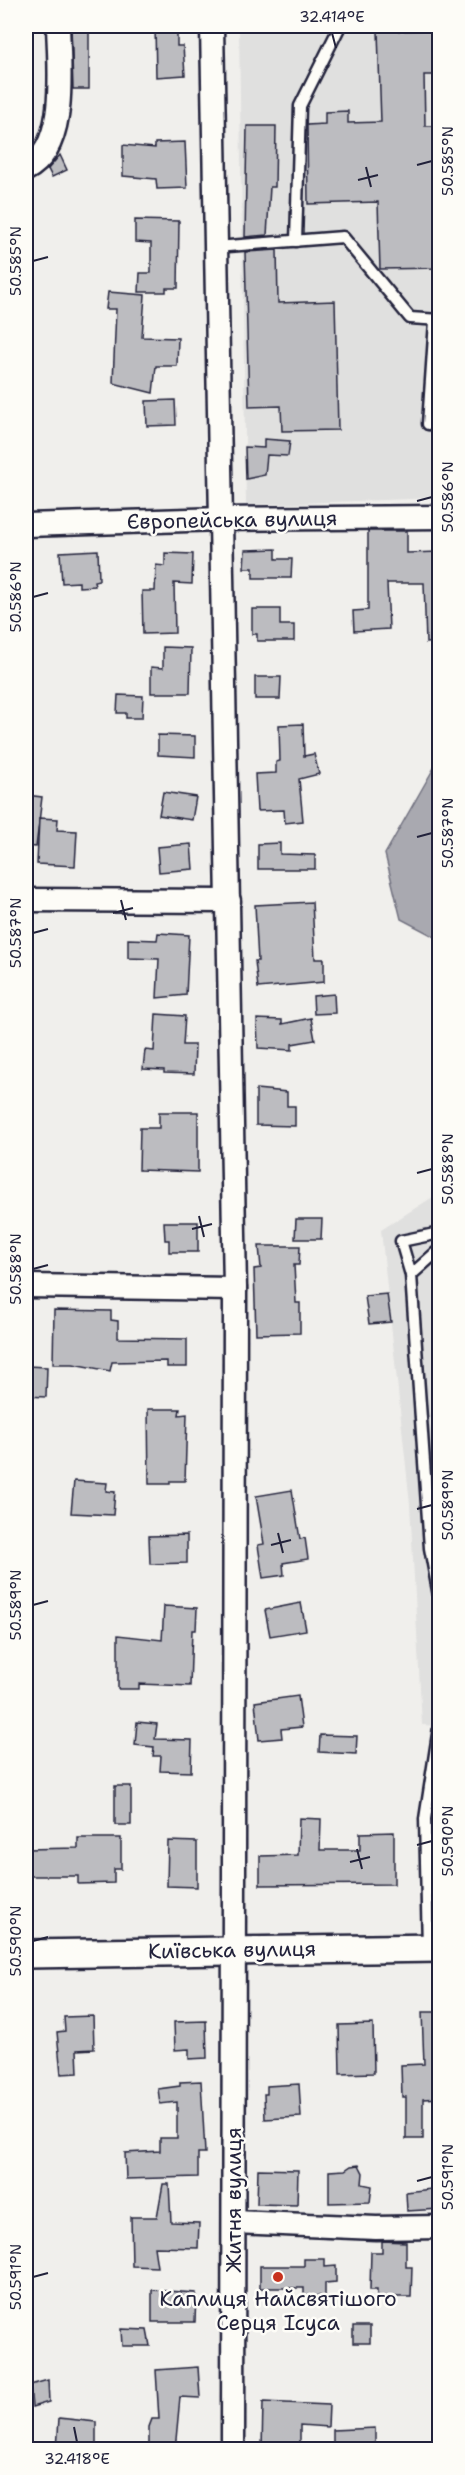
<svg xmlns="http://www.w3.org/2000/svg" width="465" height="2475" font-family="'Shantell Sans',sans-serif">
<rect width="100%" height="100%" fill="#f0efec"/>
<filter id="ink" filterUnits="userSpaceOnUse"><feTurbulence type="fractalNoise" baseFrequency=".0167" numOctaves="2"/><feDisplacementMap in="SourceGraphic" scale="12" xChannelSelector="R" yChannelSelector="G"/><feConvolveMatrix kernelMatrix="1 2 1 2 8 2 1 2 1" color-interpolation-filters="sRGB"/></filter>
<g filter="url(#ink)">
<g fill="#e0e0df">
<path d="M239,26h200v472l-193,7z"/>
<path d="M439,1193v533l-17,-1 -12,-221 -29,-274z"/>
</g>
<path fill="#a9a9b0" stroke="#737381" stroke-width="1.5" d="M439,759v180l-38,-20 -16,-65z"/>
<g fill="#bcbcc0" stroke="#22223b" stroke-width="1.5">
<path d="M71,26h18v63h-16z"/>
<path d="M155,26h22v20h6l2,29 -29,2z"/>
<path d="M440,30v45h-16l1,51h15v142l-60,1 -2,-67 -70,2 -1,-79 18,-1v-12l23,-1v12l33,-1 -3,-91z"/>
<path d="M247,126h29l-1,61h-5l-3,48 -22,2z"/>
<path d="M185,142l2,46 -30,1 -1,-10 -33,-3v-31l32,3v-5z"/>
<path d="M60,155l7,15 -15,7 -4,-8z"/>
<path d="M135,220l44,1 -1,67h-12v4h-27l1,-19h11v-30l-16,-1z"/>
<path d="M277,250l1,53 57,-2 3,129 -56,1 -1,-25 -32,1 -4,-155z"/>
<path d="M108,292l37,3 -3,42 36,1 -1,28h-21l-3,27 -40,-10 3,-74h-10z"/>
<path d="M175,400l1,25 -29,1 -1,-25z"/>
<path d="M264,439l26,2 -2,15 -21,-1 -2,20 -19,4 -1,-32 19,1z"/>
<path d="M368,531h39v22l33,-1v90l-14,1 -2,-60h-37l2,46 -35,2 -1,-20 15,-1z"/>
<path d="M276,549v10h16l-1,19h-38v-10h-9l1,-18z"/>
<path d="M98,550l1,30 -5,1 1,5 -16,1v-5l-17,1 -2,-31z"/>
<path d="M165,553l28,1 -1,30 -18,-1 1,50 -32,1 -1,-43h13l1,-26 9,1z"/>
<path d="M252,609h28v16h14v16h-37v-7h-5z"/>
<path d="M163,647l28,1 -1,45h-39v-26l12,1z"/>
<path d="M255,677h26l-1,22h-25z"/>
<path d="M118,695l25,1 -1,22h-16v-5h-9z"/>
<path d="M303,724l1,32 10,-2 5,20 -20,5 4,42 -18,2 -1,-13 -27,1 -2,-37 21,-1v-11l4,-1 -1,-36z"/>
<path d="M158,735l37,1v21l-37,-2z"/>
<path d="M163,792l33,5 -4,23 -33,-5z"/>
<path d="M26,795l16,2 -6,50 -10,-1z"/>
<path d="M39,818l19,1 -1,11 20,1 -2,35 -38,-2z"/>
<path d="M280,843v11l35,1v14h-57v-25z"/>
<path d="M191,844l2,25 -34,3 -2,-25z"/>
<path d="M312,902l3,57h9v23l-66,6 -3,-27h3l-3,-56z"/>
<path d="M158,933l31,2 -3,60 -29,3 2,-39 -31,-1v-19l29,1z"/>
<path d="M334,994l1,19 -21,1 -1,-18z"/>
<path d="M156,1014l29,2 -2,29h12l-1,29 -30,-1v-3l-21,-1 2,-19 9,1z"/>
<path d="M311,1018l4,22 -23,4v6l-34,-2 -1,-29 25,1v4z"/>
<path d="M256,1089l31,3v14h8v20l-39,-1z"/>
<path d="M159,1112h39v60l-59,-2 1,-42h19z"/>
<path d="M296,1219h26l-1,20h-26z"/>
<path d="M164,1222h34v30h-29v-12h-4z"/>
<path d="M259,1246h41l-1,19h-5l2,38h4v30l-44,1 -2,-65 7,-1z"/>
<path d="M387,1294l4,28 -22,2 -4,-28z"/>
<path d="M54,1310l57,1v9l7,1v17l69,1v28h-20v-6l-55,1 -2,9 -37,-7h-20z"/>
<path d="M26,1366l21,1 -1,30 -20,-1z"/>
<path d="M148,1409h32l-1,6 8,-1 -2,67h-15v3h-21z"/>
<path d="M74,1481l33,2 -1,8 9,1 -2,23 -42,-2z"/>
<path d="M292,1490l8,49 5,-1 3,21 -25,4 1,12 -21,3 -5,-33 6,-1 -8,-48z"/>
<path d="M187,1535v28l-37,1 -1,-28z"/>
<path d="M301,1603l5,27 -36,6 -5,-26z"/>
<path d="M164,1606l33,2 -1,22h-4l-2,56 -51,-2v5h-21v-54l44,5z"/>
<path d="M298,1696l4,31 -21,2 1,9 -23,2 -4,-38z"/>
<path d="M137,1722l20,2 -2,15 37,1 -1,32 -31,-1 1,-15h-8l1,-9 -19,-2z"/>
<path d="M320,1735l37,1 -1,18 -37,-2z"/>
<rect x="115" y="1786" width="16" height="39"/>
<path d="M299,1818l22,1 -1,31h40v-17l34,-1v52l-134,1v-29l38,-1z"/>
<path d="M78,1838h43v31h-7v14l-36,1v-8h-52v-27l52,-1z"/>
<path d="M168,1841l29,1v45l-30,-1z"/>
<path d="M422,2012h16l2,86 -17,1v40h-17v-42h-4l-1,-32 23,-1z"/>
<path d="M93,2016l1,33 -17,1 1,23 -17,1 -4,-42 8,-1 -1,-14z"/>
<path d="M206,2021l1,37 -18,1v-10l-14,1 -1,-28z"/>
<path d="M373,2024l1,49 -34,1 -1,-49z"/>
<path d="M201,2081l4,72h-7v24l-72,2 -1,-26 35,-2v-13h17v-36l-17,2 -2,-15 22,-3v-4z"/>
<path d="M299,2084l2,33 -36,2 -1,-25h3v-8z"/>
<path d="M359,2165l4,8 -1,11 10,2 -2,16 -41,1v-32l16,-1 6,-4z"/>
<path d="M258,2169l40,1 -1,35 -40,-1z"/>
<path d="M163,2184h6l2,38 28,1 -1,25 -44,-1 3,20 -25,-1 -1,-49h26z"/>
<path d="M440,2188v21l-33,2 -1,-19z"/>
<path d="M382,2241l24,1v25h6l-1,30h-34v-7h-7l1,-38h11z"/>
<path d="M304,2259h21v8l11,-1v16l-11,1v13h-21v-8h-44v-22h44z"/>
<path d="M152,2290l44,3 -1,29h-43z"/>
<rect x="353" y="2326" width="17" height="17"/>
<path d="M121,2329l26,1 3,16h-28z"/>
<path d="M198,2367l2,31 -20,-1 -5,53h-26v-23l3,-8h7l-3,-49z"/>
<path d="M48,2380l1,22 -17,5 -2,-22z"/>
<path d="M263,2402l66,3 -1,22 -28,-2v25h-38z"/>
<path d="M59,2418l37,4v28h-39z"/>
<path d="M375,2428v22h-42v-20z"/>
</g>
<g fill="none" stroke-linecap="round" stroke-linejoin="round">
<defs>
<g id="service">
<path d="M296,241l4,-135 40,-80"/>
<path d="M216,247l127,-10 67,81 30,2"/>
<path d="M438,317l-3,4 -7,103 12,1"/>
<path d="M440,1233l-39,8 10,34 19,273 10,53"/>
<path d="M411,1275l29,-26"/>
<path d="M428,1948l-3,-129 15,-98"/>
</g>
<g id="minor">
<path d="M212,26l23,1263 -2,1161"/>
<path d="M26,169c43,-21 33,-104 32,-143"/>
<path d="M26,525l195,-6 219,-2"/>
<path d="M26,900l203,1"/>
<path d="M26,1286l209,3"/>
<path d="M234,2222l142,6 64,-1"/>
</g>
<path id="tertiary" d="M26,1954l414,-6"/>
</defs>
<use href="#service" stroke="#22223b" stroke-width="15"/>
<use href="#minor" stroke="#22223b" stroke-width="27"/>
<use href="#tertiary" stroke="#22223b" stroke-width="32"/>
<use href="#service" stroke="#fdfcf7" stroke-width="10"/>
<use href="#minor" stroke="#fdfcf7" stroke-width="22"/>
<use href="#tertiary" stroke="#fdfcf7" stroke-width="27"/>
</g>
</g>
<path fill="none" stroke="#22223b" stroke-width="2" d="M332,33l4,15M417,165l15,-4M366,167l5,20M358,180l20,-5M33,261l15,-4M417,501l15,-4M33,597l15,-4M417,837l15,-4M121,900l5,20M113,913l20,-5M33,933l15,-4M417,1173l15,-4M199,1216l5,21M192,1229l20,-5M33,1269l15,-4M417,1509l15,-4M278,1533l5,20M271,1545l20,-5M33,1605l15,-4M417,1845l15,-4M357,1849l5,20M350,1862l20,-5M33,1941l15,-4M417,2181l15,-4M33,2277l15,-4M74,2427l3,15"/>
<circle fill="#c8321e" stroke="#fdfcf7" stroke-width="2" cx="278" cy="2277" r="6"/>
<g text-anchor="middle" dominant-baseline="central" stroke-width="5" stroke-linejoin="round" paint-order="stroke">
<g font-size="21" fill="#22223b" stroke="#fdfcf7">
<text transform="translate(232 520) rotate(-1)">Європейська вулиця</text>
<text transform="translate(232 1950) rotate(-1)">Київська вулиця</text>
<text transform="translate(234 2200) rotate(-90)">Житня вулиця</text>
</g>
<g font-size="21" fill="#22223b" stroke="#fdfcf7">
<text x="278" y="2299">Каплиця Найсвятішого<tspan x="278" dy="24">Серця Ісуса</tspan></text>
</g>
</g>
<rect width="465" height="2475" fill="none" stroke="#fdfcf7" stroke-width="66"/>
<rect x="33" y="33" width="399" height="2409" fill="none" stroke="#22223b" stroke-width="2"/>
<g font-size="15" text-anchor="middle" fill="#22223b">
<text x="332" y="22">32.414°E</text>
<text transform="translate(448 161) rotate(-90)" y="5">50.585°N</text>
<text transform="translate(16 261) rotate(-90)" y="5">50.585°N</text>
<text transform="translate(448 497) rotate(-90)" y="5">50.586°N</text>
<text transform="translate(16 597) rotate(-90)" y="5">50.586°N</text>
<text transform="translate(448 833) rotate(-90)" y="5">50.587°N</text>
<text transform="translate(16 933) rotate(-90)" y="5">50.587°N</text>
<text transform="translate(448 1169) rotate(-90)" y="5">50.588°N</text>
<text transform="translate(16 1269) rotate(-90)" y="5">50.588°N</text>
<text transform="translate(448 1505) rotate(-90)" y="5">50.589°N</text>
<text transform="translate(16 1605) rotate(-90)" y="5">50.589°N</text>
<text transform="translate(448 1841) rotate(-90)" y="5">50.590°N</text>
<text transform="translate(16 1941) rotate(-90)" y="5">50.590°N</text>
<text transform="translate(448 2177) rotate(-90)" y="5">50.591°N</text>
<text transform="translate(16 2277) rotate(-90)" y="5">50.591°N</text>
<text x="77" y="2464">32.418°E</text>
</g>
</svg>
